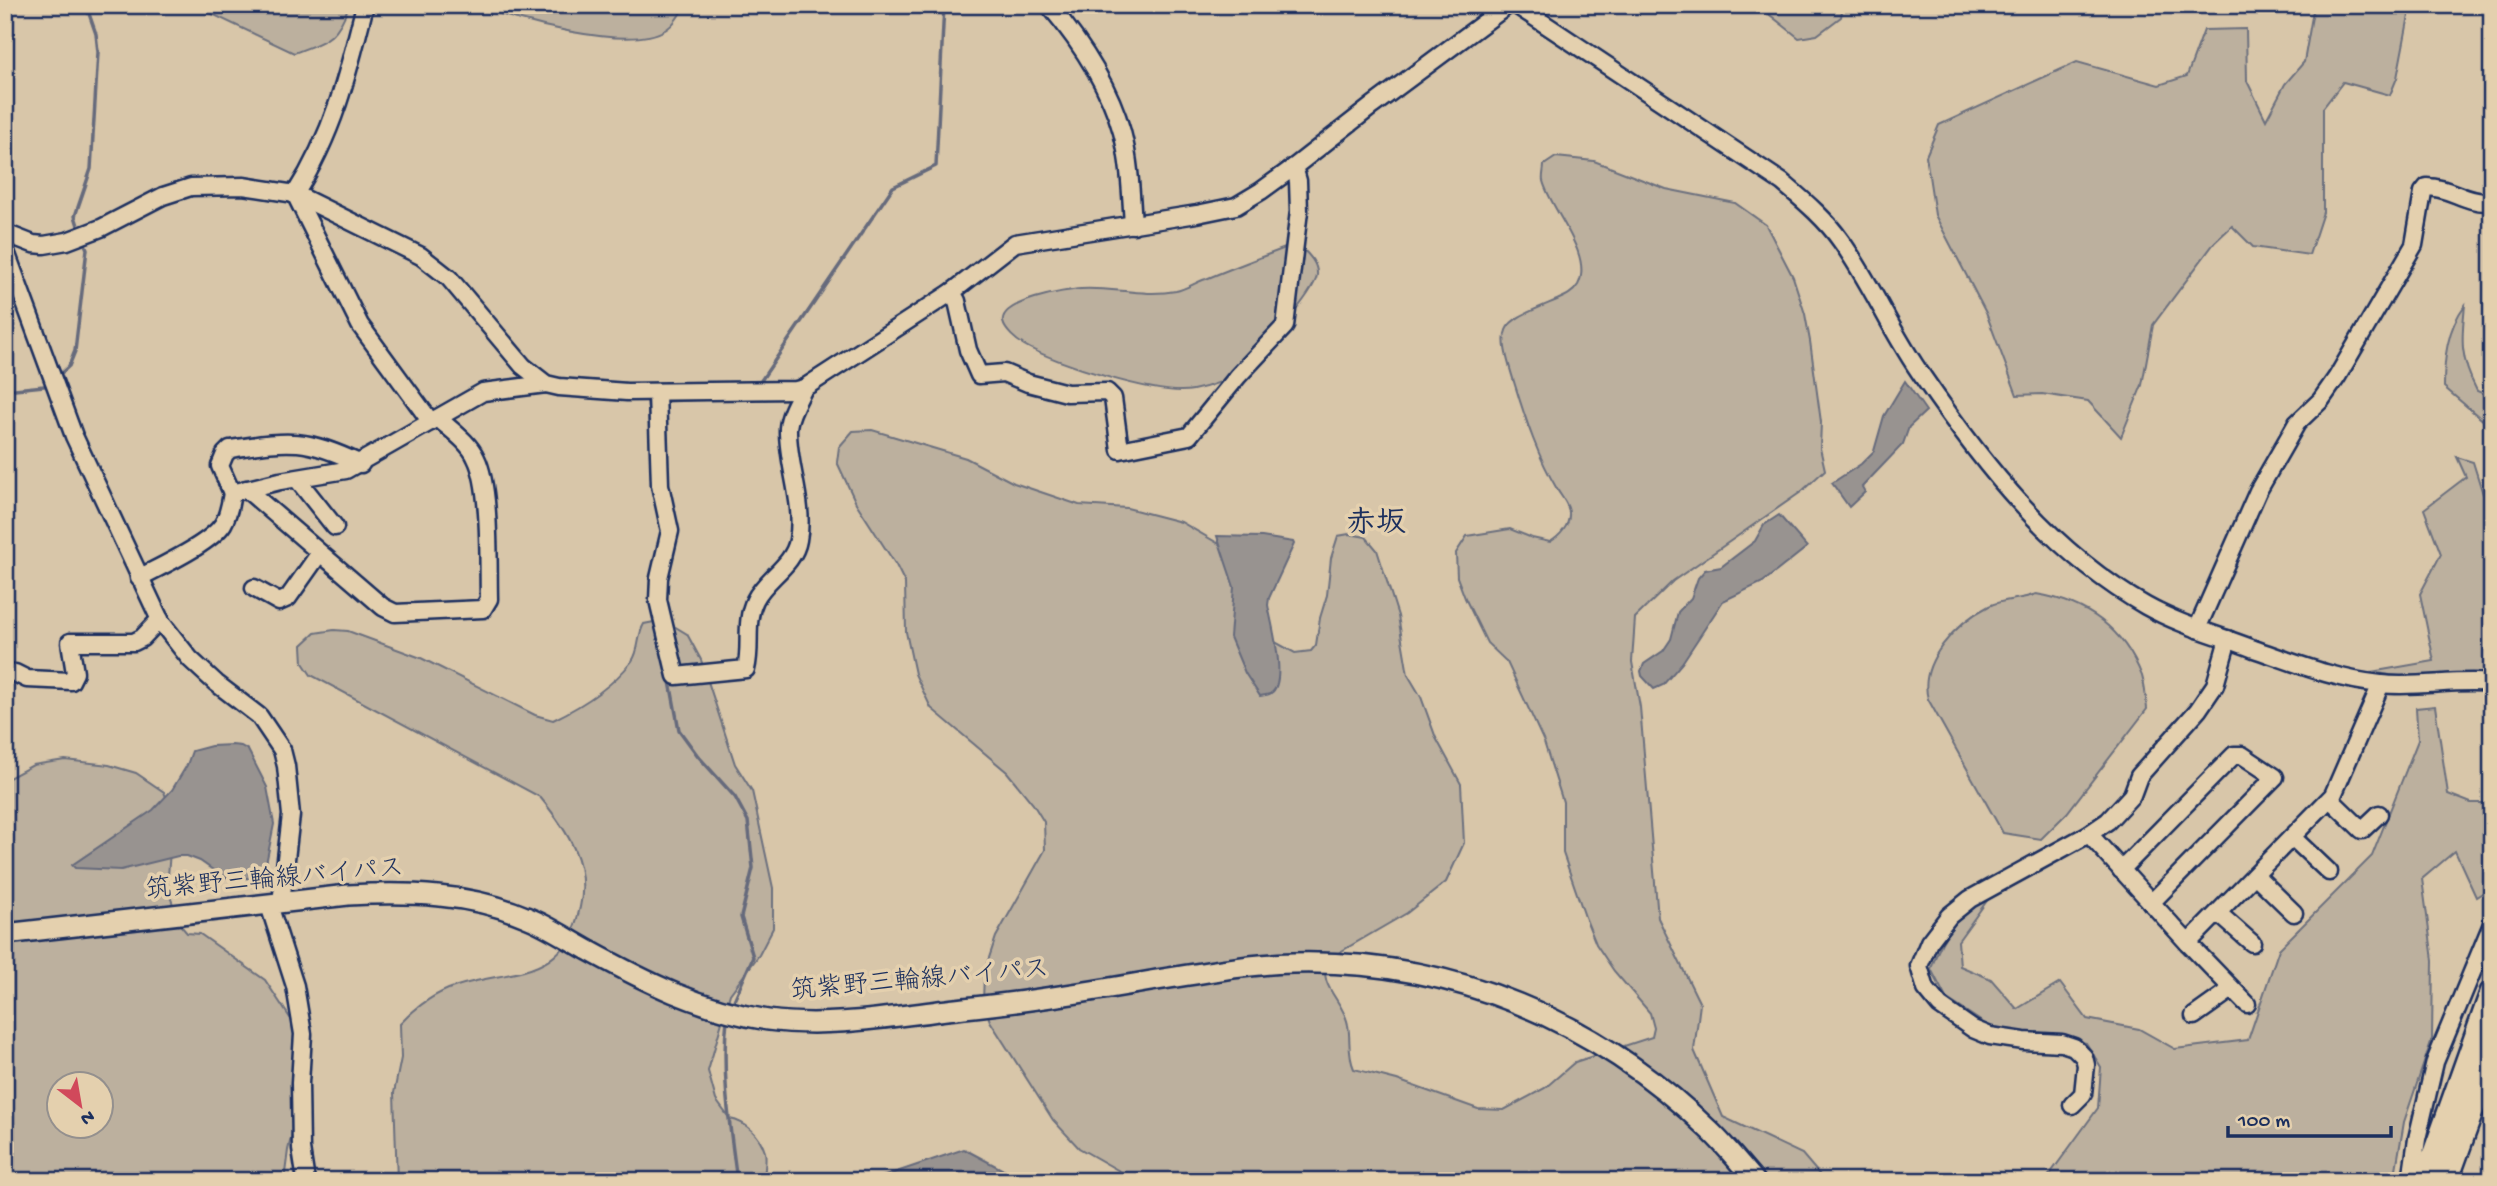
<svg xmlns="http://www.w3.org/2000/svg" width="2497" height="1186" font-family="'Gochi Hand','Klee One',sans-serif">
<rect width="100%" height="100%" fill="#d8c6a9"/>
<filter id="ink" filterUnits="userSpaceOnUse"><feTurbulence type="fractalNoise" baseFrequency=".0143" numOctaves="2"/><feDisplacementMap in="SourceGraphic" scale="14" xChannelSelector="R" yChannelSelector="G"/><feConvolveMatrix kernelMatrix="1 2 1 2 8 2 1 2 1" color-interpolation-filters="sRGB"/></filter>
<g filter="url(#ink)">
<g fill="#bcb09e" stroke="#6c707e" stroke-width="2" fill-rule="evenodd">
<path d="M204,5h145c-12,35 -24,36 -55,48l-82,-39z"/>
<path d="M476,5h209c-5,9 -11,20 -20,25 -36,22 -152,-9 -189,-25z"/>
<path d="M1762,5h81l-2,12 -24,18 -18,3 -29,-23z"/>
<path d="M2314,5h97l-14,73 -7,17 -47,-13 -20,26v104l-14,43 -56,-8 -21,-21 -17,16 -62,83 -11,60 -21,52 -33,-36 -46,-7 -25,1 -31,-82 -51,-98 -9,-59 13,-31 138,-63 82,23 28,-9 17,-46 42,-1 1,52 19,39 19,-36 19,-22z"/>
<path d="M1556,157l38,4 72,28 69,14 31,22 27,52 12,37 5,27 11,81 -1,26 5,22 -24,22 -128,89 -38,37 -3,44 8,45 18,211 42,86 -6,46 29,67 79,37 23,27h-688l-58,-33 -26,-28 -63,-99 -7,-19 1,-29 12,-36 49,-87 -1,-28 -11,-18 -26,-32 -76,-64 -16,-34 -9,-42 -1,-49 -9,-18 -40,-62 -19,-41 2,-15 14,-16 19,-1 94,28 48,25 65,22 48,3 54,14 45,26 49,94 20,11 16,-2 5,-6 4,-27 7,-23 4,-37 7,-22 11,-2 17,3 11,13 21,66 10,59 13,22 15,41 25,46 3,59 -18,39 -39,31 -79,46c-12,27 16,41 20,66 3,16 -1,28 6,44l43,11 81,29 26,1 41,-22 30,-26 77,-25 2,-9 -4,-15 -36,-42 -18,-27 -11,-27 -22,-64v-51l-19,-60 -37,-80 -20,-19 -22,-45 -8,-21 -1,-24 11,-17 43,-7 22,9 18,4c10,-6 20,-17 19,-29 0,-9 -8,-16 -12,-24 -19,-32 -31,-68 -42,-104 -20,-63 -15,-61 42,-85 9,-4 16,-7 21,-15 16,-30 -28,-76 -35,-104 -1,-4 1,-11 1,-16z"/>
<path d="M1285,248h17c7,7 16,16 15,27 -2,19 -64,86 -80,98 -13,9 -29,14 -44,17 -33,7 -139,-27 -169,-45 -7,-4 -19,-14 -21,-23 -4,-21 63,-32 78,-33 33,-2 61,8 95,2 10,-2 20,-9 30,-12 26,-11 53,-21 79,-31z"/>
<path d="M2465,305c-4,36 -5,53 12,86l15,6v31l-48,-41c0,-29 3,-58 21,-82z"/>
<path d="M2457,457l16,5 10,32 9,1v176c-38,16 -82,7 -121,1l63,-11 -14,-67 21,-40 -17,-45 42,-32z"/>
<path d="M2036,594c50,8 87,34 106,82 3,10 4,22 5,33l-80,104 -26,26 -38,-6 -75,-134c-10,-37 29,-77 61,-93 14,-7 32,-6 47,-12z"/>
<path d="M664,620l23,14 14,26 34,104 17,27 21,97v40l-14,27 -29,39 -22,77 8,29 14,19c16,3 30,16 35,33 2,8 -1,20 -1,29h-367l-3,-88 7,-35 -1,-34c16,-17 34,-31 57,-38 56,-18 107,-4 123,-79 10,-43 -13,-77 -40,-110l-229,-122 -8,-12 -1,-18 13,-12 19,-3 14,1 73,27 114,57 18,5c29,-14 59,-33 79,-59 8,-11 5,-26 12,-37z"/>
<path d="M2435,706l13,88 23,9h21v84l-16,10 -21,-46 -33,28 11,81 -1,79 -28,83 -10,59h-349l53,-73 3,-41 -15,-24 -98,-17 -42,-28 -15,-29c15,-44 27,-51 63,-78l-36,50 2,25 31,13 26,30 43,-26 27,36 52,10 36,20 73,-9 31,-91 93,-93 46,-116 -2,-32z"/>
<path d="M65,760l44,5 27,8 28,19 9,23 -6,73 14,38 6,7 13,1 65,46 37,56 9,21 -23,93 -4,31h-279v-401l28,-15zM60,1084h42v42h-42z"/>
</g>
<g fill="#989390" stroke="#666b7c" stroke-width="2">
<path d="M1905,381l21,30 -17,16 -6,17 -41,43 3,5 -16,15 -17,-24 29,-19 13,-13 10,-35z"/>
<path d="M1779,515l28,32 -44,35 -40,19 -41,62 -19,22 -9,4 -12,-13 -1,-5 3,-7 19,-13 8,-12 7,-27 13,-14 7,-20 7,-8 16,-3 34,-26 9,-16z"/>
<path d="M1217,536l45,1 31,5 1,2 -25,54 -1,7c3,17 20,78 3,88 -1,2 -8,2 -11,3l-15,-23 -15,-36 4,-50z"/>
<path d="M232,745l9,1 7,4 19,37 7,37 -11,55 -40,-2 -23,-16 -13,-5h-9l-57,14 -46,-2 -3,-3 81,-55 19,-20 15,-25 5,-14 19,-5z"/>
<path d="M964,1149l60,32h-154z"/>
</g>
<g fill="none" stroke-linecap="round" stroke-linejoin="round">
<g stroke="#666b7c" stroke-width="3.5">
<path d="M80,232l-5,-16 16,-47 7,-117 -2,-18 -10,-29"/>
<path d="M57,377l12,-11 6,-15 12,-102 -4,-10"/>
<path d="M758,385l135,-198 43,-21 8,-161"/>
<path d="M5,390l39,-4 4,-3"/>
<path d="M663,401l48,-2"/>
<path d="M651,442l-3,-41h4"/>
<path d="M653,612l4,16"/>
<path d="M669,676l10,54 19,26 37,41 13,24 5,47 -12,49 12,40 -21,48"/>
<path d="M727,1019c-6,54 3,108 10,162"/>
</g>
<defs>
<g id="minor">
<path d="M365,5c-17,69 -32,130 -70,189l65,131 71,97"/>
<path d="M1049,5c32,38 60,80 73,127 8,30 9,62 11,93"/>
<path d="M1516,5l266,177c21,18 43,36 59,59 31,43 51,93 82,136 61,89 128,175 223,229 34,19 72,29 108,43 41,14 83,31 127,35 37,4 74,-5 111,-1"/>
<path d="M5,233l28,11 11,1 23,-4 34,-13 62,-32 28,-9 52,-1 52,8 126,62 28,22 74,88 23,18 13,3 68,5 169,-2 8,-2 148,-96 63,-49 182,-29 39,-8 25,-15 33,-24 78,-61 136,-101"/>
<path d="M5,249l69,187 87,186 29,37 26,24 43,33 23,34 4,16 5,49 -10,88"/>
<path d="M952,292l5,9 11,49 11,25 25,-2 24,10 39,10 40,-1 6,6 7,52 69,-14 49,-60 47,-50 14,-115 -1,-30 -4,-14"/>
<path d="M657,393l3,92 10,46 -11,47 -1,22 18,76 70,-7c6,-22 -2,-47 9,-69 10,-21 39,-35 43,-60 7,-37 -11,-75 -10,-112 1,-14 10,-28 16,-40"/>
<path d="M297,479l38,48"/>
<path d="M246,489l137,118 12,6 88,-4 6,-10c-1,-35 2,-112 -13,-141 -7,-16 -25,-28 -38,-40"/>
<path d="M232,493l-12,-27 5,-12 5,-5c60,-9 74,-12 131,15"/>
<path d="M139,578c22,-12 71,-34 84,-54 6,-10 7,-20 9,-31l48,-12 66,-11 137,-78 63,-8"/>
<path d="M254,588l25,14 9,-4 31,-44"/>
<path d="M2197,629l61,-138 39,-68 24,-23 16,-23 77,-132 9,-53 4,-5c22,0 39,16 61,15"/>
<path d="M15,673l12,6 44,2 4,-8 -5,-31h64l8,-4 18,-19"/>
<path d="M2330,799l32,31 17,-16"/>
<path d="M2089,834l99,109 59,61"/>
<path d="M2292,837l37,35"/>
<path d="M2121,870l113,-115h8l33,22 -124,126"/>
<path d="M2255,875l39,38"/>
<path d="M269,905l26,81 8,48 -3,49 1,66 5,32"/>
<path d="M2218,913l34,30"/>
<path d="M2188,943l145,-148 48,-111"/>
<path d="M2194,1016l38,-27"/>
<path d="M2072,1105l11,-11 3,-29 -2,-8 -10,-10 -12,-4 -38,-2 -34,-5 -17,-7 -33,-23 -14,-17 -7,-23 10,-24 20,-26 21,-17 119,-65 19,-13 24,-26 7,-19 59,-66 17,-25 13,-46"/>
<path d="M2411,1181l6,-42 18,-77 57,-138"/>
</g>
<path id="major" d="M5,934l343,-39c60,-3 121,-2 178,22 21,8 40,21 60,32 60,33 113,60 182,71 64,9 132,-5 196,-12 62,-6 124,-16 187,-27 47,-7 94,-17 142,-18 159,-4 303,57 416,167 17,16 31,34 46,51"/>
<g id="highway">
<path d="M2425,1181l67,-188"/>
<path d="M2446,1181l46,-127"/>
</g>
</defs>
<use href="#minor" stroke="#1b2f5e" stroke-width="21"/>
<use href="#major" stroke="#1b2f5e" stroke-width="24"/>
<use href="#highway" stroke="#1b2f5e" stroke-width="28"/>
<use href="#minor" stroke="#e4d0ae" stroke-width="16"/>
<use href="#major" stroke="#e4d0ae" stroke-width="19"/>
<use href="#highway" stroke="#e4d0ae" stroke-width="23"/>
</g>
</g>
<g text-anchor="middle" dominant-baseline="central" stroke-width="7" stroke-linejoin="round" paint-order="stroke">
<g font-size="26" fill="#1b2f5e" stroke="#e4d0ae">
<text transform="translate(275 881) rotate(-5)">筑紫野三輪線バイパス</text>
<text transform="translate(920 982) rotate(-5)">筑紫野三輪線バイパス</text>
</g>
<g font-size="30" font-weight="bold" fill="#1b2f5e" stroke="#e4d0ae">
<text x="1376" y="525">赤坂</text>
</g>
</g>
<rect width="2497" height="1186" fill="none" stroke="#e4d0ae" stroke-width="28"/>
<rect x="14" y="14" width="2469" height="1158" fill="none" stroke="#1b2f5e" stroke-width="2.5" filter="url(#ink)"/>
<g transform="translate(80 1105) rotate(149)"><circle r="33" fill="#e4d0ae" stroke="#94908e" stroke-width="2"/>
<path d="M0-5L12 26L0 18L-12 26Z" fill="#d1495b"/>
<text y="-10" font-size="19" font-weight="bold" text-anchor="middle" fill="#1b2f5e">N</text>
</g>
<path d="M2228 1126v10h163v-10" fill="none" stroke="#1b2f5e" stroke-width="3.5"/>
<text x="2238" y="1126" font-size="21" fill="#1b2f5e" stroke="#e4d0ae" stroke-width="5" paint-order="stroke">100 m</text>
</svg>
